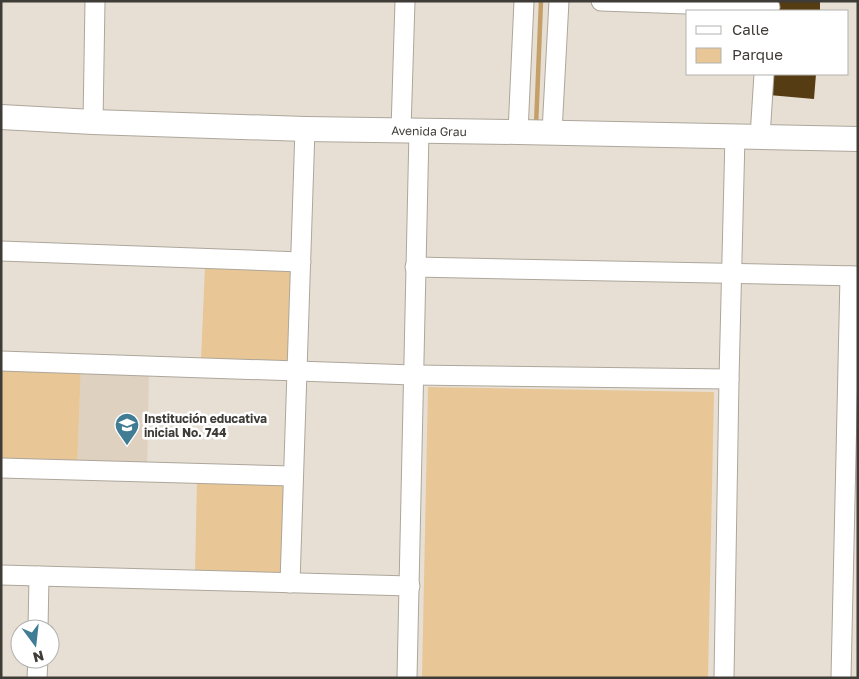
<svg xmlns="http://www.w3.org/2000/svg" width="859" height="679" font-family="'Golos Text',sans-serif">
<rect width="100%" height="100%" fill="#e7dfd4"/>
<path fill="#ded1c0" d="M81,366l68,5 -2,102 -70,-3z"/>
<g fill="#e8c695">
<path d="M205,266l86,2 -3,95 -87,-3z"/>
<path d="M1,365l80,1 -4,104 -76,-4z"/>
<path d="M428,387l286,5 -6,286h-286z"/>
<path d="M197,479l90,2 -3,95 -89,-2z"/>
</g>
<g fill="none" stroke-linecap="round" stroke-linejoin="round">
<path stroke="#c49f68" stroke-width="4.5" d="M536,126l5,-125"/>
</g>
<g fill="#553c12">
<rect x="774" y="1" width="46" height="10"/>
<path d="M770,74h46l-2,25 -45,-4z"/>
</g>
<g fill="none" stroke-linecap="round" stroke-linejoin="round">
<defs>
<g id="minor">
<path d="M601,1l169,6"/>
<path d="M93,122l2,-121"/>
<path d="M401,130l4,-129"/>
<path d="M518,132l6,-131"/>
<path d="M552,132l7,-131"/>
<path d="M760,137l4,-63"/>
<path d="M1,251l300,11"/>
<path d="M415,267l443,9"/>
<path d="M1,361l412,14 316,4"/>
<path d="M1,468l291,8"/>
<path d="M1,575l409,11"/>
<path d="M290,583l15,-454"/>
<path d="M38,629l1,-53"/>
<path d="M37,678l1,-19"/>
<path d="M407,678l12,-547"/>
<path d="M724,678l5,-299 6,-243"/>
<path d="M841,678l9,-402"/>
</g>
<path id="major" d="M1,117l92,5 212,7 213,3 340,7"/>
</defs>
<use href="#minor" stroke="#ada69b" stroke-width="21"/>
<use href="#major" stroke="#ada69b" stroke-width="26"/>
<use href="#minor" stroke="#fff" stroke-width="19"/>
<use href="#major" stroke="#fff" stroke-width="24"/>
</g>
<defs>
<symbol id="school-pin" viewBox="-11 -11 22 30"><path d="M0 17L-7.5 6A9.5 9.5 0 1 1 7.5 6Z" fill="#407c93" stroke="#fff"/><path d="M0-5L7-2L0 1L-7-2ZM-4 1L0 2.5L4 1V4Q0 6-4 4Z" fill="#fff"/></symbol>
</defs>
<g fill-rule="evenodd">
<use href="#school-pin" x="113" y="411" width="28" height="38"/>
</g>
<g text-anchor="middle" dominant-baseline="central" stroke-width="5" stroke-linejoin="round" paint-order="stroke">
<g font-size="12" fill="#3f3c37" stroke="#fff">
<text transform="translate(429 131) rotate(1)">Avenida Grau</text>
</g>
<g font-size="12" font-weight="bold" fill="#3f3c37" stroke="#fff" text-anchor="start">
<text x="144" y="418">Institución educativa<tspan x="144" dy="14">inicial No. 744</tspan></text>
</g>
</g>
<rect width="859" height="679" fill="none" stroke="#3f3c37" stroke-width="5"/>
<rect x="686" y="10" width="162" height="65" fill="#ffffff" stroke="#b2b1af"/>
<rect x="696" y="26" width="25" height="8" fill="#ffffff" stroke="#b2b1af"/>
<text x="732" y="35" font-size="15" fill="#3f3c37">Calle</text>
<rect x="696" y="48" width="25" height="15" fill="#e8c695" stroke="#b2b1af"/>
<text x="732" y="60" font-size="15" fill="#3f3c37">Parque</text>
<g transform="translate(35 644) rotate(165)"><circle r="24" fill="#ffffff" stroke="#b2b1af"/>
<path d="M0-4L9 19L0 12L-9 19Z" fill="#407c93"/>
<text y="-8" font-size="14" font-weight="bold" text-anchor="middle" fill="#3f3c37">N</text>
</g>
</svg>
